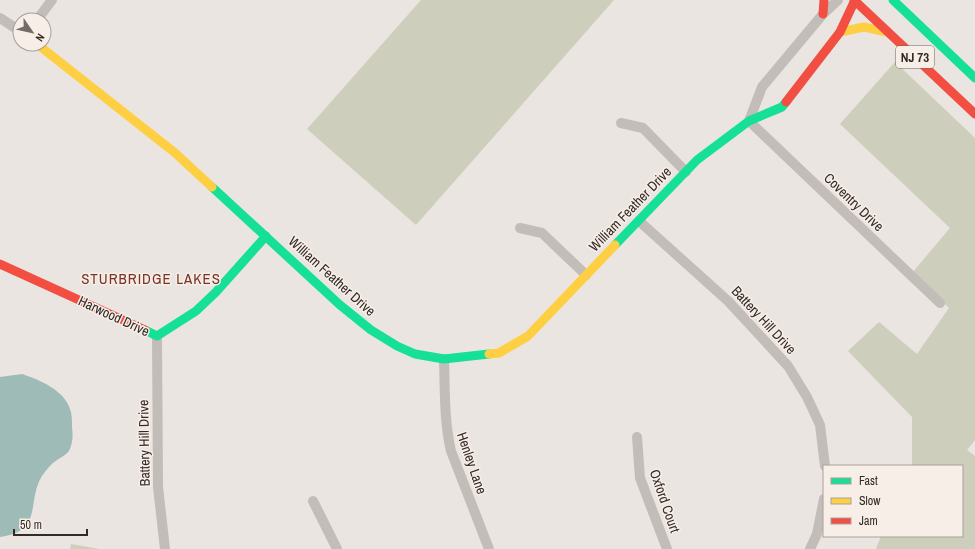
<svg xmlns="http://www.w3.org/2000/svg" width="975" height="549" font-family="'Archivo Narrow',sans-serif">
<rect width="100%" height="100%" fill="#eae5e0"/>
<g fill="#cdcebb">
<path d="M421,0h193l-198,225 -109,-96z"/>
<path d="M895,62l80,76v302l-8,10 8,6v93h-99l5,-13h81v-70h-51l1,-3v-46l-64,-66 31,-29 38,32 32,-46 -37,-35 38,-45 -110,-104z"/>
<path d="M71,544l29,5h-30z"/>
</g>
<path fill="#9ebbb7" d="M22,374c18,6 42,16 48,35 2,5 2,12 2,18 1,8 1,16 -3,24 -3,4 -8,6 -12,9 -6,4 -11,10 -15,16 -16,26 2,55 -42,61v-160z"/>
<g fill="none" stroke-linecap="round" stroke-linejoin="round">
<g stroke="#c3bdb9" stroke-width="10">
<path d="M838,0l-15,14 -61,73 -13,34 191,182"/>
<path d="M0,18l20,13"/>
<path d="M37,20l15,-20"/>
<path d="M621,123l22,5 43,44"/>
<path d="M639,221l89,80 60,65 19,31 13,28 5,41"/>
<path d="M520,228l22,5 44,42"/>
<path d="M157,336l1,151 7,62"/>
<path d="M444,359c1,31 0,62 7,92l38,98"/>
<path d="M637,437l3,41 27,71"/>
<path d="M313,501l24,48"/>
<path d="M810,549l7,-15 7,-35"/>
</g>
<g stroke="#16e098" stroke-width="9">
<path d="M893,0l82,78"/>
<path d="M212,187l128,118 31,25 26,16 18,8 29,5 45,-5"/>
<path d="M615,245l82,-85 52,-39 33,-14 4,-5"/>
<path d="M145,330l12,6 39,-25 20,-19 50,-56"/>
</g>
<g stroke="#ffcf43" stroke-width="9">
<path d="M840,32l24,-5 23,5"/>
<path d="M37,44l137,108 38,35"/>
<path d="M489,354l10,-1 29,-17 87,-91"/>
</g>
<g stroke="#f24e42" stroke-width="9">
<path d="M854,0l121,114"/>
<path d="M823,14l1,-14"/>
<path d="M786,102l54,-70 15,-32"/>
<path d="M0,264l145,66"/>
</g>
</g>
<g text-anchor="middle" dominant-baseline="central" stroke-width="3" stroke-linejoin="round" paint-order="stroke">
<rect fill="#f7eee7" stroke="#6e6561" stroke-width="1" x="896" y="46" width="38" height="22" rx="3"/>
<g font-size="13" font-weight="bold" fill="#332a28">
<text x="915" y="57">NJ 73</text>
</g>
<g font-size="14" fill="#332a28" stroke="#f7eee7">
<text transform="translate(854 202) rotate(44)">Coventry Drive</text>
<text transform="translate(630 209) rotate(-46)">William Feather Drive</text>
<text transform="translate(332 276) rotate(42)">William Feather Drive</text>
<text transform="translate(114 316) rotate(25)">Harwood Drive</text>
<text transform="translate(764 320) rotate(47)">Battery Hill Drive</text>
<text transform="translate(144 443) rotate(-91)">Battery Hill Drive</text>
<text transform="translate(472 463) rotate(71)">Henley Lane</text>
<text transform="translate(665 501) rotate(71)">Oxford Court</text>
</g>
<g font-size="15" letter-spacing="1" fill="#7a3529" stroke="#f7eee7">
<text x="151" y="278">STURBRIDGE LAKES</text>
</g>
</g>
<rect x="823" y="465" width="140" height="72" fill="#f7eee7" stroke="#a9a09b"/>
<rect x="831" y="478" width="20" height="6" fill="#16e098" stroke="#a9a09b"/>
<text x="859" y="485" font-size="12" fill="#332a28">Fast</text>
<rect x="831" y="498" width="20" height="6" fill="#ffcf43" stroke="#a9a09b"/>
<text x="859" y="505" font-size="12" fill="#332a28">Slow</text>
<rect x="831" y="518" width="20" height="6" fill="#f24e42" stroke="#a9a09b"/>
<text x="859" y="525" font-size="12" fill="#332a28">Jam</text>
<g transform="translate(32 32) rotate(124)"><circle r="19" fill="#f7eee7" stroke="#a9a09b"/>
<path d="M0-3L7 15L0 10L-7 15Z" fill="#736b68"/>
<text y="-6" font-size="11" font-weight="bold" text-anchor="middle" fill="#332a28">N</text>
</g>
<path d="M14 529v6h73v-6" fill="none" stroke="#332a28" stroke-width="2"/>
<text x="20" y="529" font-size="12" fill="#332a28" stroke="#f7eee7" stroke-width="3" paint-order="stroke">50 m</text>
</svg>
